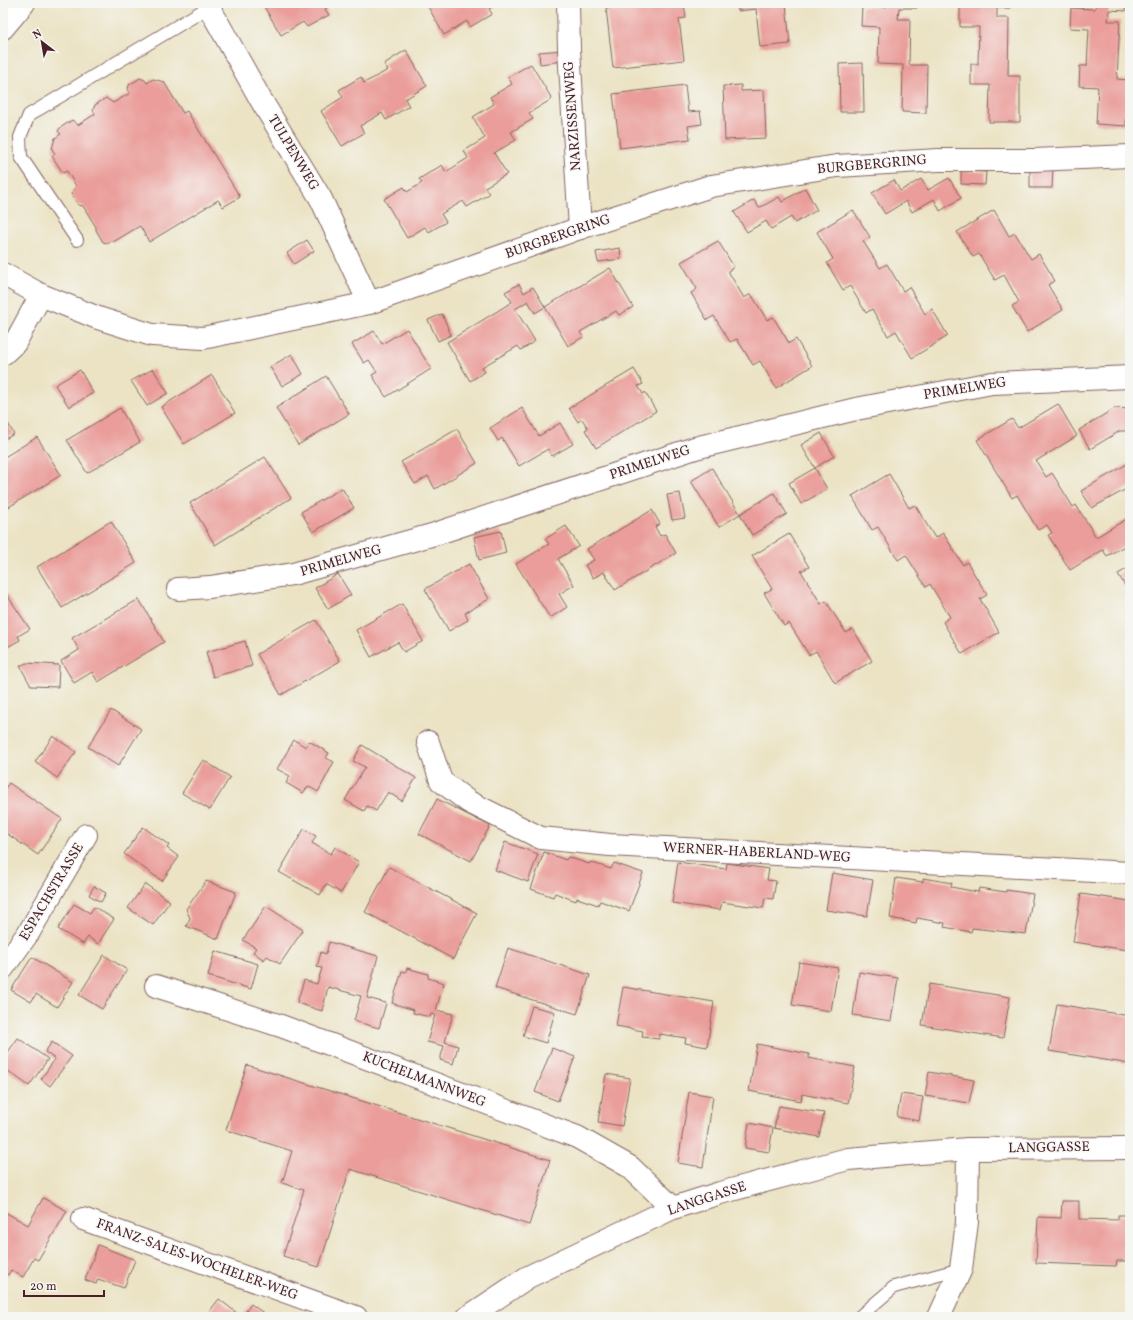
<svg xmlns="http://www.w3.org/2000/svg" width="1133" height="1320" font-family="Vollkorn,serif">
<rect width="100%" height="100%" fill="#f6f6f2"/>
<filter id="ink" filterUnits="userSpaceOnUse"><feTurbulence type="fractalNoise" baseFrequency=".025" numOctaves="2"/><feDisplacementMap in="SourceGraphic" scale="8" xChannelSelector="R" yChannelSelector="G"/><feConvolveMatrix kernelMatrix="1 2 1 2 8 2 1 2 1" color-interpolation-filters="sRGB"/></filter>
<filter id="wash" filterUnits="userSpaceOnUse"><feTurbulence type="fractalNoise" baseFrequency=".012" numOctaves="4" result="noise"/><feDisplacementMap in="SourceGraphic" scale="16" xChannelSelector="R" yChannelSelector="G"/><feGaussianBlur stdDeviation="0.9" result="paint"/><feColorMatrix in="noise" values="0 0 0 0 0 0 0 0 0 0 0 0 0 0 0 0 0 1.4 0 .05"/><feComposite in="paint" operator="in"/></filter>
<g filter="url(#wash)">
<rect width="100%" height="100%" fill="#ebe3c4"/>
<g id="blocks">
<g fill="#ea9d9a">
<path d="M262,3h73l-10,6 4,6 -22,12 -4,-5 -22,13z"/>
<path d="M426,3h73l-10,6 3,5 -22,13 -3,-6 -23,14z"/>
<path d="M643,3h41l2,15 -7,1 5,41 -71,8 -7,-60z"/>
<path d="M737,3h49l4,41 -30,3 -4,-38 -18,2z"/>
<path d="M886,3h31v5h-18l-1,11h12l-1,46h18l-1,48 -24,-1 1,-47 -25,-1 1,-37 -18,-1 1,-19h24z"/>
<path d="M979,3h31v5h-13v10h12l-1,58h12v46h-31l1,-37h-19v-21h7l1,-37h-19v-20l19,1z"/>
<path d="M1096,3h30v8l-17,-1 -1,11h12l-3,58 12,1 -3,46 -30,-2 2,-37 -19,-1 1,-20h7l2,-37 -19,-1 1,-20 24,1z"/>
<path d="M406,50l21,36 -22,13 4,7 -23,14 -4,-7 -22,13 4,7 -22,13 -21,-35 22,-14 -4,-7 22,-13 3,6 24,-13 -4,-6z"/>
<path d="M562,50l1,11 -23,3 -1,-12z"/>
<path d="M863,63l1,49h-24l-1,-48z"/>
<path d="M531,64l21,35 -23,14 4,6 -22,13 5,8 -22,13 13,21 -22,13 4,7 -22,13 -4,-6 -22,13 5,8 -17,10 -4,-5 -18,11 -23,-39 20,-12 3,5 15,-9 -3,-4 23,-14 4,7 22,-14 -4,-7 21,-13 -12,-21 21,-13 -4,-7 22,-13 -4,-7z"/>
<path d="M140,78l5,2 2,3 6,-4 11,3 19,31 4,-2 53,86 -17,10 -5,-7 -69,42 -9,-16 -27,16 -1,-2 -5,3 -4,-1 -7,-12v-3l-13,-21 -5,-1 -7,-11 5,-8 -9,-15 -4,2 -11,-17 3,-2 -3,-5 3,-11 6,-4 -3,-3 2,-3 12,-8 6,5 17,-11 -2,-4 2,-5 11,-7 7,5 17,-10 -2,-4 1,-4z"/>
<path d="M685,85l3,27 12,-1 2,13 -14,2 2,13 -70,9 -7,-54z"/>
<path d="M741,85v6l23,-1 2,48 -41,2 -2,-54z"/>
<path d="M1030,167h23l-1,21h-22z"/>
<path d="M961,171l25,1 -1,13 -24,-1z"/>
<path d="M949,178l12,20 -21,13 -6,-12 -22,13 -6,-11 -21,13 -13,-21 22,-13 6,11 21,-12 7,11z"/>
<path d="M805,188l12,22 -22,13 -4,-6 -20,12 -5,-8 -19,11 -13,-20 20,-12 5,8 20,-11 3,5z"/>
<path d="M853,210l17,27 -7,4 17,27 7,-4 16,27 6,-4 16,27 7,-5 16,27 -36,22 -16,-27 -8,5 -16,-27 -6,4 -16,-27 -7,4 -16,-27 6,-4 -16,-27z"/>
<path d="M994,210l15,26 6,-3 16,26 8,-5 16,27 -7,4 15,25 -36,22 -15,-26 7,-4 -15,-27 -9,5 -16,-26 -6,3 -16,-25z"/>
<path d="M307,240l7,11 -20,13 -7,-11z"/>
<path d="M718,241l16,26 -6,4 16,27 7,-4 16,26 6,-3 16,26 7,-4 16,27 -36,22 -16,-27 -7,4 -16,-26 -7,3 -16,-26 -7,4 -16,-27 6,-4 -16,-27z"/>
<path d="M620,248l1,11 -23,3 -2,-10z"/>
<path d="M610,268l23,39 -14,8 -3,-4 -36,21 3,5 -15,9 -23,-39 -10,6 -7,-12 -13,8 20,32 -14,9 -3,-4 -36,21 3,5 -15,9 -23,-39 65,-40 -7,-10 14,-8 5,9 9,-6 12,20z"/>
<path d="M442,314l9,21 -13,6 -10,-21z"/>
<path d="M407,329l24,40 -45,28 -14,-22 5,-3 -8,-12 -5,3 -12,-19 22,-13 8,13z"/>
<path d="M292,354l11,20 -21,12 -12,-19z"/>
<path d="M153,369l15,24 -21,13 -16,-25z"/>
<path d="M634,369l9,15 -5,2 5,8 2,-2 11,19 -60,37 -11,-18 3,-2 -6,-9 -4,3 -9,-14z"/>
<path d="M80,370l13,23 -24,14 -14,-22z"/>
<path d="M212,375l23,38 -51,31 -23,-37z"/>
<path d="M326,376l23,38 -51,31 -22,-37z"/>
<path d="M1058,404l19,32 -41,25 10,16 6,-4 21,34 3,-2 20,32 34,-20v26l-23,13 -4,-6 -33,20 -22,-35 4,-2 -5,-8 -9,5 -21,-35 -5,3 -35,-58 35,-21 6,9z"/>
<path d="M120,408l20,34 -53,31 -20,-33z"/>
<path d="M522,408l17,28 21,-13 13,21 -21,12 -4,-7 -29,17 -17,-28 -4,3 -8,-13z"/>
<path d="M1115,408l15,1v22h-10l-30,18 -11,-19z"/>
<path d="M3,415l11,19 -11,6z"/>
<path d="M457,429l20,34 -42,26 -7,-13 -13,8 -14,-22z"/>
<path d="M821,433l13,23 -19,12 -14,-23z"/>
<path d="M37,437l24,38 -54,33 -4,-7v-43z"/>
<path d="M265,457l26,41 -76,47 -25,-42z"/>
<path d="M1127,464h3v23l-38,21 -11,-17z"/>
<path d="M712,468l28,46 -21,13 -28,-46z"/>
<path d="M815,468l12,21 -26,15 -12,-21z"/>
<path d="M889,474l20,34 6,-3 20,33 8,-5 20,32 4,-3 20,33 -7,4 19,33 -37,22 -19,-32 7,-5 -20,-33 -4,3 -20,-32 -8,5 -20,-33 -6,3 -20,-34z"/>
<path d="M342,488l12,20 -41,24 -12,-20z"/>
<path d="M680,493l5,25 -13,2 -5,-25z"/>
<path d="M774,493l13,21 -35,21 -12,-21z"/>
<path d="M652,510l8,14 -5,3 5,9 5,-2 11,19 -61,37 -11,-18 -11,6 -8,-13 9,-5 -7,-11z"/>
<path d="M111,521l25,42 -74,45 -25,-41z"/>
<path d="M566,526l13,20 -21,13 16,26 -15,9 8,13 -17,11 -34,-54 33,-20 -4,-5z"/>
<path d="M501,531l5,22 -27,7 -5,-23z"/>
<path d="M789,534l20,33 -8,4 20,33 5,-3 20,32 7,-4 19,32 -37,22 -19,-32 -7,4 -20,-32 -5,3 -20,-33 8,-4 -20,-33z"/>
<path d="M469,564l20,35 -24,14 3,7 -19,11 -24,-42z"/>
<path d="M1130,567v27l-12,-20z"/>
<path d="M338,574l13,21 -23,14 -13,-21z"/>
<path d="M3,589l27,40 -12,7 2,4 -16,9z"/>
<path d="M139,599l25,43 -66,40 -6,-10 -18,11 -13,-22 18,-11 -7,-12z"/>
<path d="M402,604l21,37 -19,11 -6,-10 -27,15 -15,-27z"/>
<path d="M316,620l24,41 -59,34 -24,-41z"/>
<path d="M245,641l7,25 -39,11 -7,-25z"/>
<path d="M26,663l33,2 -1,22 -27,-1 -11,-20z"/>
<path d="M111,710l30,19 -23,37 -30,-19z"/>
<path d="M53,736l23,16 -19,26 -22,-16z"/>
<path d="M294,740l12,7 3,-6 20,12 -3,5 8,4 -16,30 -10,-6 -5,7 -17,-10 4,-7 -13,-7z"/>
<path d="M362,745l54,33 -14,23 -14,-9 -12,19 -9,-5 -3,5 -19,-11 20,-33 -12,-6z"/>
<path d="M203,760l27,17 -20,33 -28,-17z"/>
<path d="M9,783l53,36 -24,36 -35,-24v-40z"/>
<path d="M437,799l53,27 -19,35 -52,-27z"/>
<path d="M143,827l26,18 -2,3 12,9 -17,24 -38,-27z"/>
<path d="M304,829l12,7 -4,7 19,11 4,-7 24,15 -18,31 -15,-9 -6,11 -41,-23z"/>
<path d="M505,842l33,12 -10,28 -33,-12z"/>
<path d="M544,852l22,8 2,-3 21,7 1,-2 21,7 3,-6 29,10 -14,38 -29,-10 -2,4 -21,-7 -1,3 -21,-8 -2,4 -22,-8z"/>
<path d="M678,862l48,7 1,-6 42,6 -2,11 9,1 -3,18 -8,-1 -2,10 -41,-6 -2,8 -48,-7z"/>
<path d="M389,867l88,46 -24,46 -88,-47z"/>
<path d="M832,873l41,7 -6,36 -41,-6z"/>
<path d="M896,878l27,4v-4l29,5 -1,4 27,5 1,-4 27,4v-2l27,4 -7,40 -54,-6 -1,4 -27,-5 1,-4 -28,-5 -1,5 -26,-5z"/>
<path d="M206,881l30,11 -18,47 -32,-13 4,-8 -4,-9z"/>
<path d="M145,884l25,17 -17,24 -25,-17z"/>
<path d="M94,886l12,7 -5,9 -12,-7z"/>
<path d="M1081,894l49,7 -2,49 -55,-8z"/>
<path d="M74,904l16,9 4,-6 20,12 -16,25 -10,-7 -5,7 -25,-15z"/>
<path d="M266,906l37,24 -23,34 -13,-8 -3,4 -11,-8 3,-4 -13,-8z"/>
<path d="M329,942l49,14 -11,42 19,5 -7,25 -25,-7 7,-25 -33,-9 -6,24 -25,-8 7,-23 13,4 5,-16 -5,-1 4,-15 5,2z"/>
<path d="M508,948l82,27 -13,39 -82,-26z"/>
<path d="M215,951l43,13 -7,25 -43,-13z"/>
<path d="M104,955l23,15 -25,39 -23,-14z"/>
<path d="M32,957l41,25 -16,25 -21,-13 -5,8 -20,-12z"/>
<path d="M799,962l39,6 -7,43 -39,-6z"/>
<path d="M407,968l21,6v4l16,5 -8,27 17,4 -8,28 13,4 -5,18 -13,-4 4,-14 -17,-4 8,-27 -4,-1 -1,3 -17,-4 1,-3 -22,-7 10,-32 4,1z"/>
<path d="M859,972l39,6 -7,43 -38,-6z"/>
<path d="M929,984l81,13 -7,41 -81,-13z"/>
<path d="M623,987l91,15 -7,45 -22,-4 1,-5 -26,-4 -1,5 -17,-2 1,-6 -27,-5z"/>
<path d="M1057,1004l73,12v48l-81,-13z"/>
<path d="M532,1006l23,6 -9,31 -23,-7z"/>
<path d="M18,1038l30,21 -19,27 -26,-19v-8z"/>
<path d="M52,1042l20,14 -22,30 -9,-7 14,-20 -10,-7z"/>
<path d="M757,1044l52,10v4l46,9 -7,36 -46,-9 -1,7 -52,-10z"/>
<path d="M552,1048l23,9 -17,44 -23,-9z"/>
<path d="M247,1065l303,95 -21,65 -179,-56 -31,98 -36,-11 21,-66 -22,-7 10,-32 -66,-21z"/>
<path d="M929,1072l45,8 -5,23 -44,-7z"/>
<path d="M606,1074l24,4 -8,48 -24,-4z"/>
<path d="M689,1092l24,4 -10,71 -25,-4z"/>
<path d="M901,1094l22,3 -4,24 -22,-4z"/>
<path d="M779,1106l45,7 -5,24 -45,-9z"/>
<path d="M749,1123l24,5 -4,24 -24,-4z"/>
<path d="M43,1198l24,13 -29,49 -4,-2 -11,19 -12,-7 -3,5 -5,-3v-61l25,14z"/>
<path d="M1062,1201h17v18l39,1v-5h12v46h-13l-1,5 -80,-3 2,-46 23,1z"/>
<path d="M98,1245l37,15 -11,28 -26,-9 -2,5 -11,-4z"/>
<path d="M219,1299l23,18 9,-13 18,13h-64z"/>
</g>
</g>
</g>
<g filter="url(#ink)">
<use href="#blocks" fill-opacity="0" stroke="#826461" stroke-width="1"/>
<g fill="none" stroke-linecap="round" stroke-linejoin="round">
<defs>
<g id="lane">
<path d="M77,240l-56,-83 -1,-20 9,-22 180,-108"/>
<path d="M859,1317l35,-30 67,-18"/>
</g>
<g id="street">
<path d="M568,3l1,46 11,179"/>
<path d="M209,7l52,93 60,99 48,104"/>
<path d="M3,274l38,21 57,23 54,17 51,3 166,-35 211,-75 131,-42 126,-20 101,-6h96l96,-4"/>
<path d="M3,354l12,-11 26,-48"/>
<path d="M178,589l32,-2 83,-13 142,-40 260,-86 161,-39 136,-26 138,-6"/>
<path d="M428,742l13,39 28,21 72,36 69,7 520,28"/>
<path d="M3,968l26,-36 57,-97"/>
<path d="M156,986l125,40 296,111 53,30 43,41"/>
<path d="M83,1219l273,98"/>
<path d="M468,1317l60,-40 145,-69 47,-15 128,-34 120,-10 162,-1"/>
<path d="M939,1317l22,-48 6,-47 1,-73"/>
</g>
<path id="secondary" d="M3,28l21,-25"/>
</defs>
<use href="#lane" stroke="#826461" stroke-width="14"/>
<use href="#street" stroke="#826461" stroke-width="24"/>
<use href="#secondary" stroke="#826461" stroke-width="24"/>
<use href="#lane" stroke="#fff" stroke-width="12"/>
<use href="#street" stroke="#fff" stroke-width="22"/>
<use href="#secondary" stroke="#fff" stroke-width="22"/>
</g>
</g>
<g text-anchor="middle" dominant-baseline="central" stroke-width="3" stroke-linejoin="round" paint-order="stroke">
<g font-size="14" fill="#4a1f2b" stroke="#f6f6f2">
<text transform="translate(573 116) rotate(-94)">NARZISSENWEG</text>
<text transform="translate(293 153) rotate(59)">TULPENWEG</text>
<text transform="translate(872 165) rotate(-5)">BURGBERGRING</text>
<text transform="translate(558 237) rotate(-19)">BURGBERGRING</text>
<text transform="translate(965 389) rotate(-9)">PRIMELWEG</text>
<text transform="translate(650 463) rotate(-18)">PRIMELWEG</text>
<text transform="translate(341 561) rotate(-16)">PRIMELWEG</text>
<text transform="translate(757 853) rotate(3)">WERNER-HABERLAND-WEG</text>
<text transform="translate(52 892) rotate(-59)">ESPACHSTRASSE</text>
<text transform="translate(424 1080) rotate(21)">KUCHELMANNWEG</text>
<text transform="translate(1049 1148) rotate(-1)">LANGGASSE</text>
<text transform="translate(707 1199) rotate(-18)">LANGGASSE</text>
<text transform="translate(197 1260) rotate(20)">FRANZ-SALES-WOCHELER-WEG</text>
</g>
</g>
<rect width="1133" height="1320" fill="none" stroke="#f6f6f2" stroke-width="16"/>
<g transform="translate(42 42) rotate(329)" stroke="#f6f6f2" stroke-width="3" paint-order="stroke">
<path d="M0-3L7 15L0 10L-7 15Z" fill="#4a1f2b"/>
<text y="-6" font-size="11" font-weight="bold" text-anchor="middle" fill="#4a1f2b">N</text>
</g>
<path d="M24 1290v6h80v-6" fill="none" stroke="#4a1f2b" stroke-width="2"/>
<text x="30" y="1290" font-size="12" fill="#4a1f2b" stroke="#f6f6f2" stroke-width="3" paint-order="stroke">20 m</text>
</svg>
